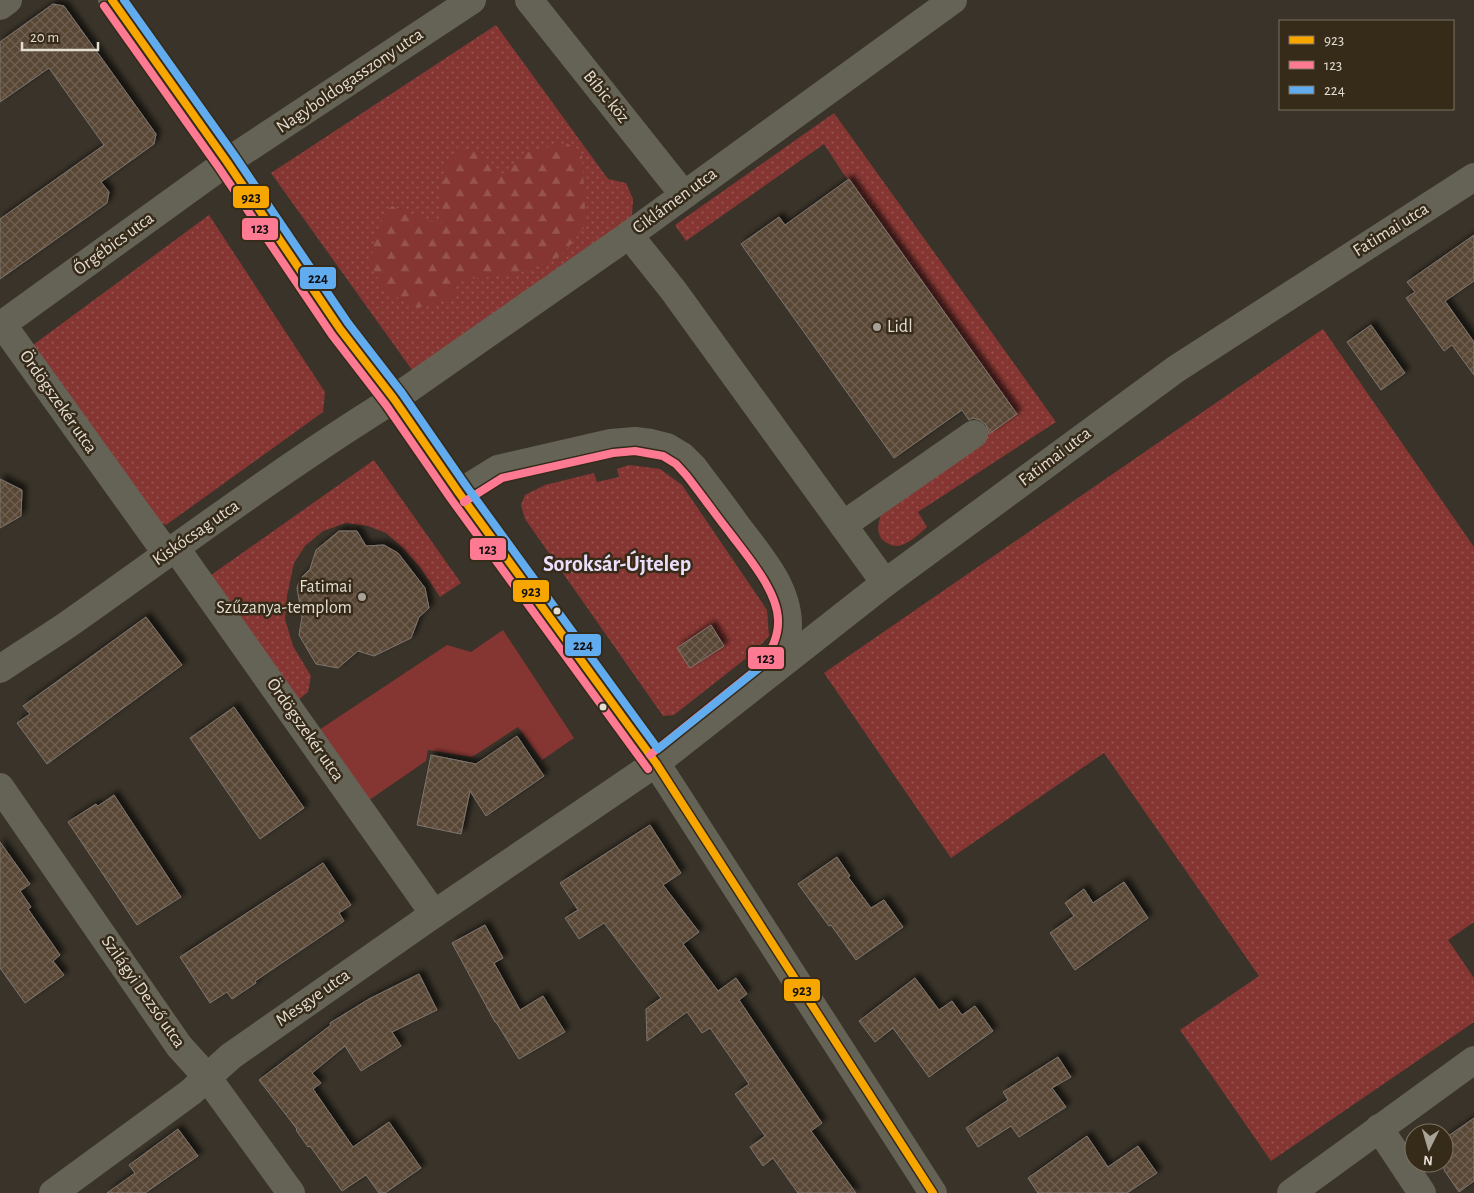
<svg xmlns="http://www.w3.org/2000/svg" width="1474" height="1193" font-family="'Alegreya Sans',sans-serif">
<defs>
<pattern id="grass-dots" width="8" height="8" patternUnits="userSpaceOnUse" patternTransform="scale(1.25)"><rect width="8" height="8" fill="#863632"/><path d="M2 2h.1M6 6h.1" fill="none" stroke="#97534f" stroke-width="1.8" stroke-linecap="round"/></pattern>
<pattern id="forest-firs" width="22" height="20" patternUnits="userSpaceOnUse" patternTransform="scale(1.25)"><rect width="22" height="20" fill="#863632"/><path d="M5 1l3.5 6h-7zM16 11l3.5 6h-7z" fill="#97534f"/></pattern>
<pattern id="building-cross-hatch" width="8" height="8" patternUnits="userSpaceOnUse" patternTransform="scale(1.25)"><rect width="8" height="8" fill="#594736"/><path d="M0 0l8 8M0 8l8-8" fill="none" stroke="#716152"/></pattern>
<filter id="shadow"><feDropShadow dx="4.5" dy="-4.5" stdDeviation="2.5" flood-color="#0009"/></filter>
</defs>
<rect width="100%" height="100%" fill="#393329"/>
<g fill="url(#grass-dots)">
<path d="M496,25l112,154 18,4 7,16 -1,17 -15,13 -205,141 -141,-197z"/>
<path d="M834,113l222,309 -138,90 9,15c-7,6 -16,15 -25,18 -6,2 -10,1 -15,-2 -14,-8 -8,-23 -4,-35l134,-94 -174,-241 -19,-29 -138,97 -11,-16z"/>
<path d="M209,215l116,177 -2,20 -157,113 -6,-3 -127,-177z"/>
<path d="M1323,329l151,218v375l-26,18 26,38v44l-203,139 -91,-131 79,-54 -155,-223 -153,105 -127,-185z"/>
<path d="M374,460l87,123 -21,14 -20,-30 -18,-20 -16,-14 -18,-7 -22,-3 -23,8 -18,15 -11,17 -7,33 -2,23 8,27 18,30 -3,16 -16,13 -88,-125z"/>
<path d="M629,465l31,4 22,16 85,125 2,26 -15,16 -80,63 -11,1 -138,-197 -4,-14 4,-10 20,-10 49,-12 3,9 22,-5 -2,-8z"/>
</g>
<path fill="url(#forest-firs)" d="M567,143l15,13 4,69c-8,9 -19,27 -28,32 -30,18 -68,20 -102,23l-1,17 -37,11 -31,-16 -16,-26 2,-18 9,-32 10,-10 34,14 16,4 -2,-33 8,-29 11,-16 26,10 17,18 26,-22z"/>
<path fill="#863632" d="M503,630l71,108 -32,22 -24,-33 -46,30 -44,-7 -2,11 -64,44 -49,-71 134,-89 24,7z"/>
<g fill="url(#building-cross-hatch)" stroke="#7e766f" filter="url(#shadow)">
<path d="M53,4l11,2 92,128 -2,10 -53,38 8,10 -2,11 -107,76v-60l104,-74 -55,-77 -49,34v-60z"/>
<path d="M849,179l168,235 -28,20 -3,-9 -6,-5 -7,-2 -4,2 -7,-10 -68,48 -153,-214 38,-27 6,8z"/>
<path d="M1474,235v46l-29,20 29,41v33l-22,-30 -8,6 -38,-53 9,-6 -8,-10z"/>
<path d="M1371,325l34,48 -24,17 -34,-48z"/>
<path d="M0,479l22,11 -1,26 -21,12z"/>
<path d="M339,531h18l9,15 18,-1 14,8 27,35 4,20 -10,9 -8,21 -37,18 -16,-5 -20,17 -22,-4 -17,-29 3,-18 -5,-29 3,-9 10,-10 6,-19z"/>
<path d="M146,617l36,48 -135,99 -30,-41 13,-9 -7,-8z"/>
<path d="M711,625l13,21 -34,22 -13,-20z"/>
<path d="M234,707l70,101 -44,31 -70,-101z"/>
<path d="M517,736l27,40 -58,40 -16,-25 -9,43 -44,-9 14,-70 45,9z"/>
<path d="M114,795l67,102 -44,28 -69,-103 28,-18 2,2z"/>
<path d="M650,825l31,48 -18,12 36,47 -16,12 35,47 18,-13 11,16 -8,6 83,123 -11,8 45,62h-58l-25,-35 -10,8 -13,-19 15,-11 -30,-42 14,-10 -39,-56 -8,5 -15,-21 -40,29 -1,-32 15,-11 -57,-75 -25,16 -14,-21 13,-8 -18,-27z"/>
<path d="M0,842l30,42 -10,7 11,16 -3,2 32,46 -7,6 11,14 -39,28 -25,-35z"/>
<path d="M837,857l13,19 -2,1 23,31 13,-8 19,27 -47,33 -25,-35 -2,1 -31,-42z"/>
<path d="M323,863l28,42 -12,8 5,8 -89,60 1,2 -24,16 -5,-7 -17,11 -30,-46z"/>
<path d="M1124,882l24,36 -73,52 -25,-37 24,-17 -9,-13 19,-14 9,14z"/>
<path d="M485,925l18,33 -9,5 26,47 23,-14 22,36 -46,27 -23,-37h-1l-43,-79z"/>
<path d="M419,974l18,36 -45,22 9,14 -40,25 -16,-25 -33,27 9,10 -8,6 40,58 36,-25 32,46 -36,25h-6l-13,-18 -24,16 -32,-45 -2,1 -12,-17 1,-1 -38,-49 72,-55 -1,-2 39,-24z"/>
<path d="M915,978l24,32 13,-9 10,14 13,-9 18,25 -64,46 -36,-49 -18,14 -16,-21z"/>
<path d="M1058,1057l13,20 -19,11 14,19 -47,30 -8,-11 -33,21 -12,-19 42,-28 -5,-8z"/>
<path d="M1474,1118v63l-15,11 -15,-22v-31z"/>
<path d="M178,1129l20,27 -53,37h-38l28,-20 -6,-8z"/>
<path d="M1087,1136l21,31 30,-21 19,27 -30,20h-89l-10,-15z"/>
</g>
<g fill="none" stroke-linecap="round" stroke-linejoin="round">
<g stroke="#656356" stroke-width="28">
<path d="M112,0l115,162 113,167 54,70 65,94 197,270 277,430"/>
<path d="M529,0l155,195"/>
<path d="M0,6l8,-6"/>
<path d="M629,235l44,55 212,293"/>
<path d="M2,324l165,230"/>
<path d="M0,326l227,-164 245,-162"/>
<path d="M459,493l39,-24 113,-26 24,-2 16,2 16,4 15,9 12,12c14,19 29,38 43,58 22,29 52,62 51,101 0,15 -8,29 -16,42"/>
<path d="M843,525l131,-91"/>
<path d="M175,547l259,367"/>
<path d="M0,669c22,-15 45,-29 67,-44 108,-76 214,-156 327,-226l235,-164 324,-235"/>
<path d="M0,787l179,259 28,31 84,116"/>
<path d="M1379,1128l43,65"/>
<path d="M53,1193l138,-101 40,-36 203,-142 222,-151 229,-180 291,-214 298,-192"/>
<path d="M1291,1193l183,-133"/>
</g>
<defs>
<path id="bus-1" d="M112,0l115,162 113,167 54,70 65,94 197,270 277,430"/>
<g id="bus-2">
<path d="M104,6l115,162 113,167 54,70 65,94 197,270"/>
<path d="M464,502l38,-24 111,-25 22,-2 28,5 13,8 10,11c15,19 29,39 44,58 17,23 47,57 48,86 1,18 -7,31 -16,46l-112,90"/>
</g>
<path id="bus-3" d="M124,0l111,156 113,167 54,70 65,94 191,262 106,-85"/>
</defs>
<use href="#bus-1" stroke="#362a19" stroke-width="11"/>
<use href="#bus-2" stroke="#362a19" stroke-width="11"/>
<use href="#bus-3" stroke="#362a19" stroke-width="11"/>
<use href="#bus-1" stroke="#f7a600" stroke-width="8"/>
<use href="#bus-2" stroke="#fe7a93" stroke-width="8"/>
<use href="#bus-3" stroke="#60acee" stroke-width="8"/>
</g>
<g fill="#a8a297" stroke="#362a19" stroke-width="2">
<circle cx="877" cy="327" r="5"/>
<circle cx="362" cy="597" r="5"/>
</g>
<g fill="#e4ddd2" stroke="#362a19" stroke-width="2">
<circle cx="557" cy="611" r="4.5"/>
<circle cx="603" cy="707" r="4.5"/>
</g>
<g text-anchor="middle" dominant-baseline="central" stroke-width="5" stroke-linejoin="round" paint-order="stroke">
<g font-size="18" fill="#e4ddd2" stroke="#362a19">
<text transform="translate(350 81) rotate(-34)">Nagyboldogasszony utca</text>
<text transform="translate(606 97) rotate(51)">Bíbic köz</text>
<text transform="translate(675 201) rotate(-36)">Ciklámen utca</text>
<text transform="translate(1391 230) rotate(-32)">Fatimai utca</text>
<text transform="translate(114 244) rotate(-36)">Őrgébics utca</text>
<text transform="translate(58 402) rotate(55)">Ördögszekér utca</text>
<text transform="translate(1055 457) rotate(-37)">Fatimai utca</text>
<text transform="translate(196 533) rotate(-35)">Kiskócsag utca</text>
<text transform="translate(305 730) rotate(55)">Ördögszekér utca</text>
<text transform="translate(143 992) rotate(55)">Szilágyi Dezső utca</text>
<text transform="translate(313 998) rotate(-35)">Mesgye utca</text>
</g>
<g font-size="18" fill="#e4ddd2" stroke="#362a19" text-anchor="start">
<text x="887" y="327">Lidl</text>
<text x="352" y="587" text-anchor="end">Fatimai<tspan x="352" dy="21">Szűzanya-templom</tspan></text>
</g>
<g font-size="22" font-weight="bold" fill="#ebdefa" stroke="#362a19">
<text x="617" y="564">Soroksár-Újtelep</text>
</g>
</g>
<g stroke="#362a19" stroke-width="2">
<rect x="232" y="185" width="38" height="24" rx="5" fill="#f7a600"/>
<rect x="241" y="217" width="38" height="24" rx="5" fill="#fe7a93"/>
<rect x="299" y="266" width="38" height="24" rx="5" fill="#60acee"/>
<rect x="469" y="537" width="38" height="24" rx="5" fill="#fe7a93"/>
<rect x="512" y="579" width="38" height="24" rx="5" fill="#f7a600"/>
<rect x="564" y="633" width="38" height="24" rx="5" fill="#60acee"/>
<rect x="747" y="646" width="38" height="24" rx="5" fill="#fe7a93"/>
<rect x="783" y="978" width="38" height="24" rx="5" fill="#f7a600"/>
</g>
<g font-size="14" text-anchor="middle" font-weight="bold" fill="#111">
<text x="251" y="202">923</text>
<text x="260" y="233">123</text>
<text x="318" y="283">224</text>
<text x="488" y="554">123</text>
<text x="531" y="596">923</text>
<text x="583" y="650">224</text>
<text x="766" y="663">123</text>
<text x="802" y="995">923</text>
</g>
<rect x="1279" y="20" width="175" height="90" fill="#362a19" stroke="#7c7263"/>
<rect x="1289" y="36" width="25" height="8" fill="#f7a600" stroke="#7c7263"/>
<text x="1324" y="45" font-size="15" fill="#e4ddd2">923</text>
<rect x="1289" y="61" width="25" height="8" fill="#fe7a93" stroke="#7c7263"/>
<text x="1324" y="70" font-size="15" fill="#e4ddd2">123</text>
<rect x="1289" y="86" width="25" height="8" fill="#60acee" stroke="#7c7263"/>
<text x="1324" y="95" font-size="15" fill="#e4ddd2">224</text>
<g transform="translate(1429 1148) rotate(185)"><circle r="24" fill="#362a19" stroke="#7c7263"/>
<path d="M0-4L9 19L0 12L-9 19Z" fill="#a8a297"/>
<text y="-8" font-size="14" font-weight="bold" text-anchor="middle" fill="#e4ddd2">N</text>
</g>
<path d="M22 42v8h76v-8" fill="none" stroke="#e4ddd2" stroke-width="2.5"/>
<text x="30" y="42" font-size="15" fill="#e4ddd2" stroke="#362a19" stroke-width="4" paint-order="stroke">20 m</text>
</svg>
